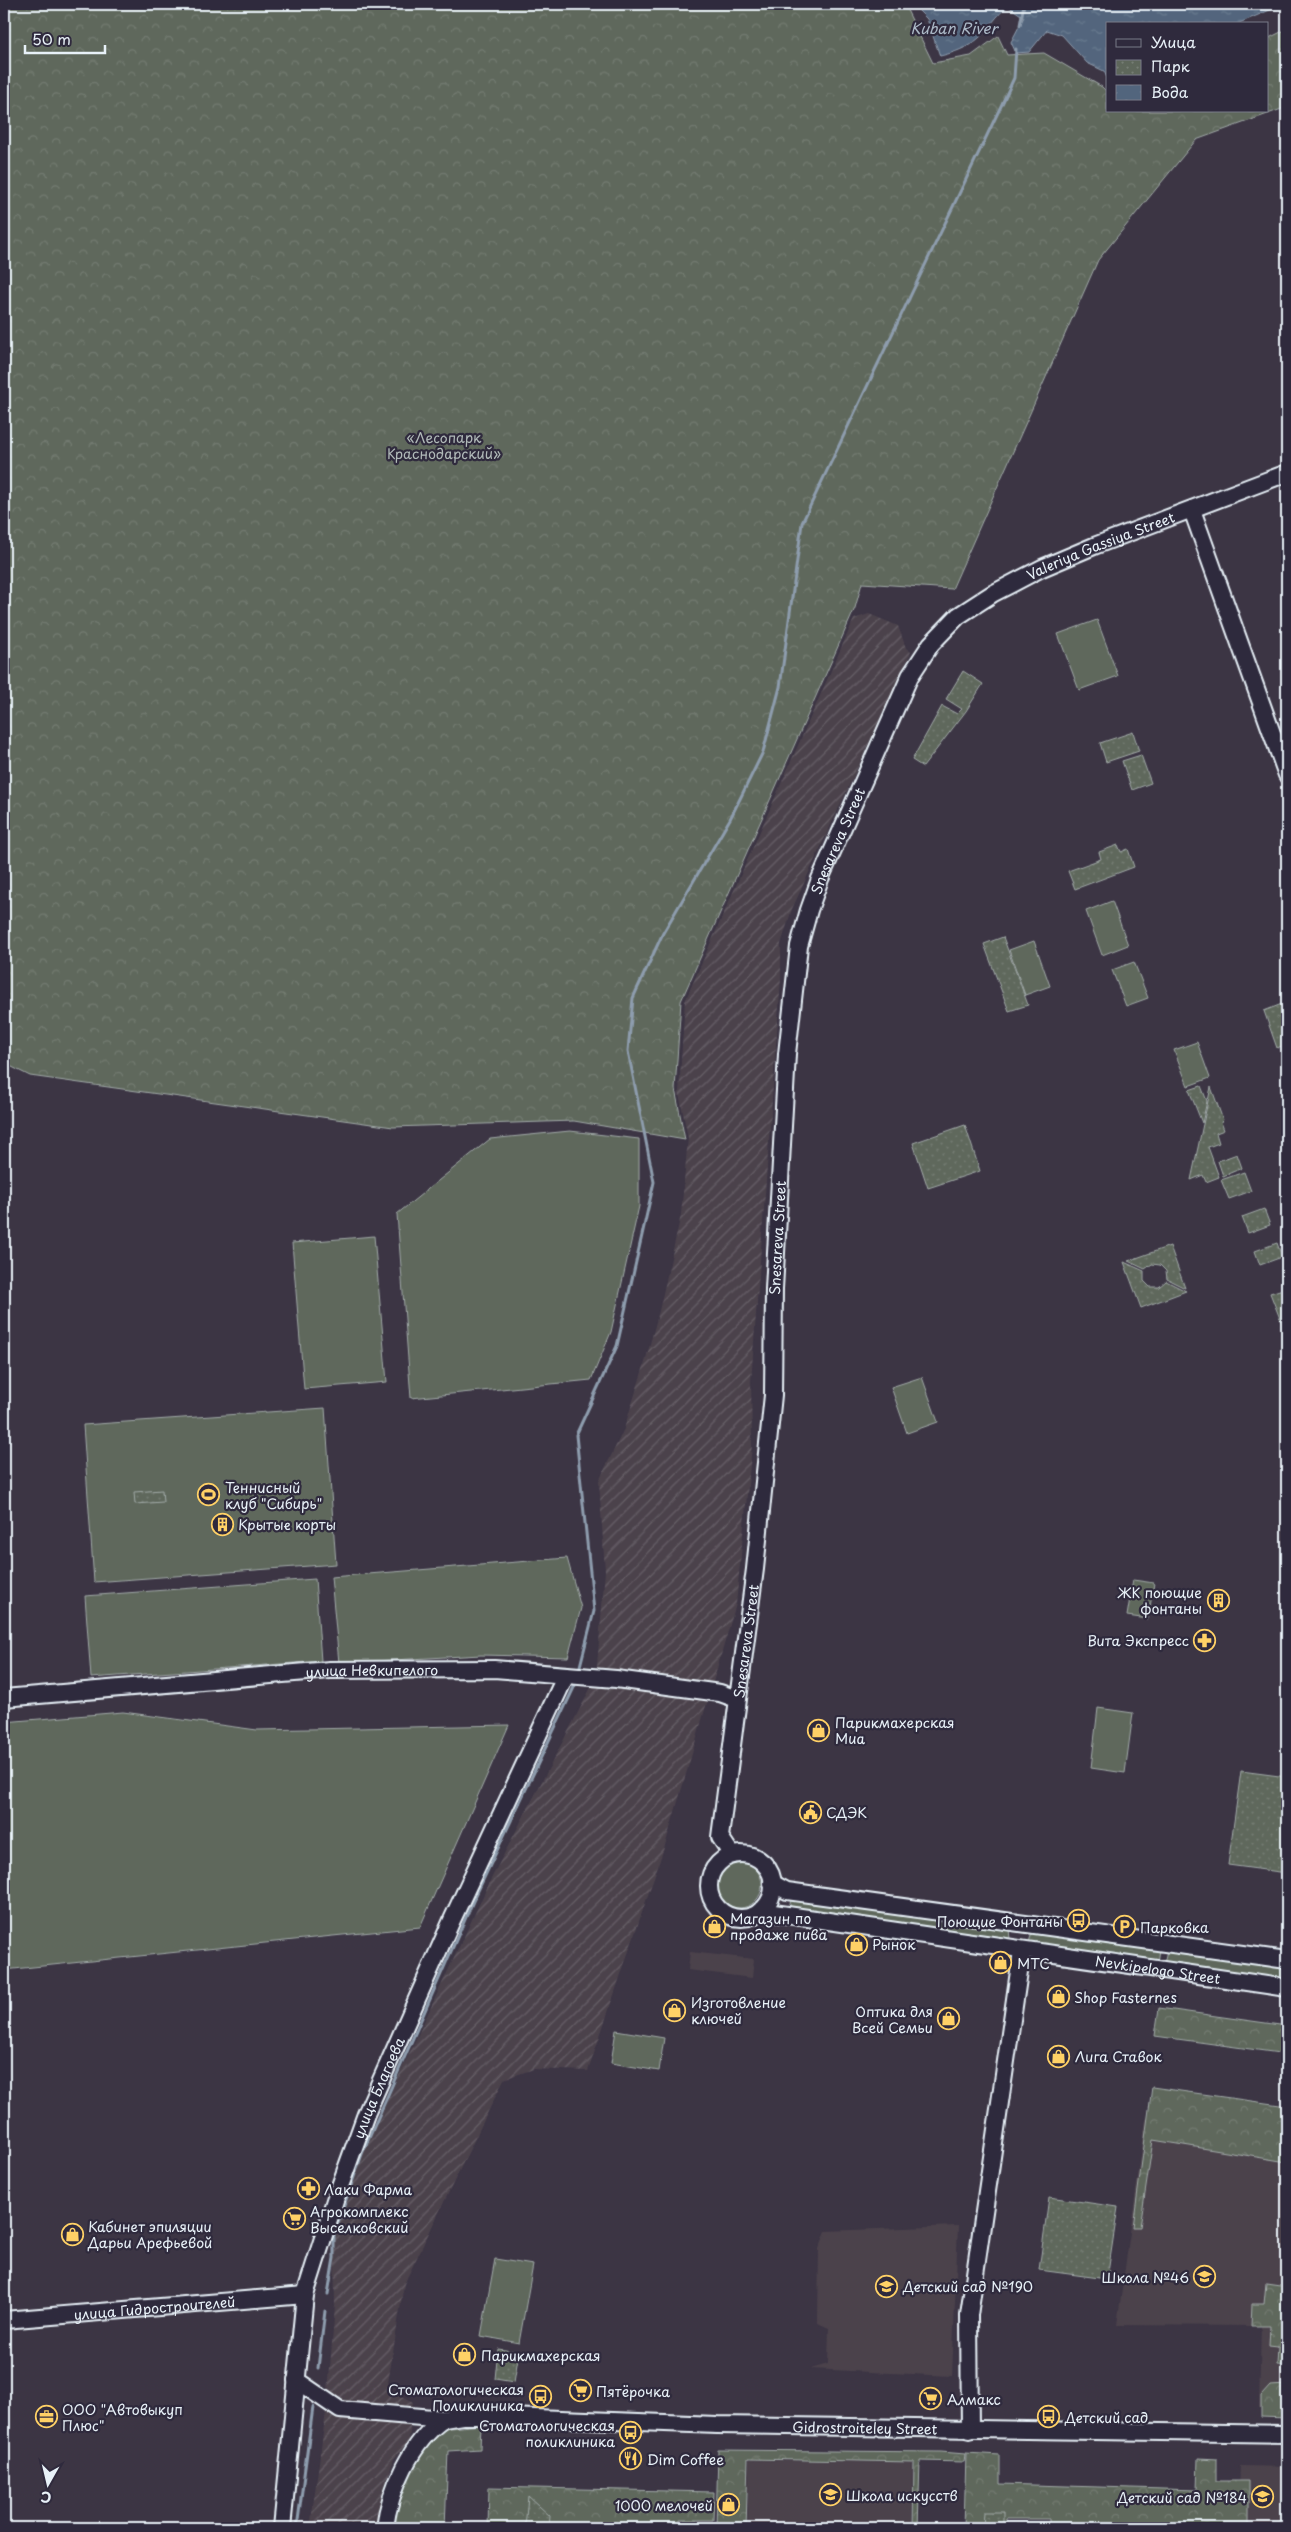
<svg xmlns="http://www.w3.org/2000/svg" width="1291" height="2532" font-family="'Playpen Sans',sans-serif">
<defs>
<pattern id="industrial-furrows" width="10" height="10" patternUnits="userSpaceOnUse" patternTransform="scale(1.25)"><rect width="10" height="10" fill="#4c434c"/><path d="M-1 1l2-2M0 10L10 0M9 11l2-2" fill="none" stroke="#665f67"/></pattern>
<pattern id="forest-crowns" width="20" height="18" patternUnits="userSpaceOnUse" patternTransform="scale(1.25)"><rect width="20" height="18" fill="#5e675b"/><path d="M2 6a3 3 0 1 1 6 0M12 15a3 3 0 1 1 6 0" fill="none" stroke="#757d73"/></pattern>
<pattern id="park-dots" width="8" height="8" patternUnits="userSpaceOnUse" patternTransform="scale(1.25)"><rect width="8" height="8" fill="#5e675b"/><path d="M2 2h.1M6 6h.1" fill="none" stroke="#757d73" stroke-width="1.8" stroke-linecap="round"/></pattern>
<pattern id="water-ripples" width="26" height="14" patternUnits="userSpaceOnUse" patternTransform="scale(1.25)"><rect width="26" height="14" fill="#52657d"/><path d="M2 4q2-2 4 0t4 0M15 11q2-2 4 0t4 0" fill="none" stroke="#6b7c90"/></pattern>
</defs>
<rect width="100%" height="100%" fill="#3c3544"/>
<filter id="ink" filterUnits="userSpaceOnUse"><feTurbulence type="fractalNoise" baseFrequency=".02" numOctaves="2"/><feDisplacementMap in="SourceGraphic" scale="10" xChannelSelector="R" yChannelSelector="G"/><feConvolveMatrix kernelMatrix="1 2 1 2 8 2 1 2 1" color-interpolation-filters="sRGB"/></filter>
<g filter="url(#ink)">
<g fill="#4c434c">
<path d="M690,1952l64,7 -2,19 -64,-8z"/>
<path d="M1146,2119l141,20v269h-28l2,-82 -144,-1z"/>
<path d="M958,2226l-6,150 -141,-7 17,-5 1,-36 -11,-5 1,-74 7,-18z"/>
<path d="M749,2460l164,2 -1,66h-165z"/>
<path d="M1240,2466l47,1v61h-49z"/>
</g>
<path fill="url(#industrial-furrows)" d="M869,614l29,12 8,22 5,4 -119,257 -11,35v35l-30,402 1,64 -16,159 -70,238 -78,229 -54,-2 -30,10 -100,205 -17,105 26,13 -4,39 -15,18 -14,43 -3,26h-67l17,-123 8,-99 -1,-72 5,-16 23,-64 130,-277 104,-199 9,-107 -6,-90 25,-52 20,-63 15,-55 22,-96 7,-77 -9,-45 6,-92 169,-382z"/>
<g fill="#5e675b" stroke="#a3acaa">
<path d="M1097,620l21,56 -39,14 -21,-56z"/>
<path d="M1112,901l16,44 -26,10 -16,-44z"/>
<path d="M1034,941l16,45 -25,9 -16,-45z"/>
<path d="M1134,962l14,36 -22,8 -14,-36z"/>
<path d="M1197,1042l13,36 -22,8 -14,-36z"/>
<path d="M570,1131l69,8v67l-28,126 -20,48 -180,18 -14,-184 93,-75z"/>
<path d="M374,1236l13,146 -83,7 -12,-146z"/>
<path d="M922,1377l16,45 -31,11 -16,-46z"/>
<path d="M325,1408l11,156 -242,18 -11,-157z"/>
<path d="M567,1558l14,50 -13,49 -87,-2 -142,8 -8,-86z"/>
<path d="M315,1579l6,82 -230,17 -6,-82z"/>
<path d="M1133,1580l21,3 -6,36 -21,-3z"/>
<path d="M1098,1708l35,5 -8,60 -34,-5z"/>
<path d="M123,1712l134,18 252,-5 -89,202 -416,43v-248z"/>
<circle cx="739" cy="1885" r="23"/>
<path d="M791,1898l218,30 1,12 -221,-29z"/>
<path d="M1032,1931l128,18 -2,14 -129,-20z"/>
<path d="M1167,1950l120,16v15l-123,-17z"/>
<path d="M616,2030l48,8 -5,33 -48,-8z"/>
<path d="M495,2259l38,6 -14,78 -38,-7z"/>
</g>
<g fill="url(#forest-crowns)" stroke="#a3acaa">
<path d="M4,4h900l29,59 38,-7 27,-20 9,19 37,-2 58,34 5,5v19h160v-72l20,-10v78l-91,33 -98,120 -146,329 -90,-6 -7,25 -174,393 -6,88 10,51 -111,-19 -181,6 -363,-51 -26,-13z"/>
<path d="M1159,2008l128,18v28l-132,-18z"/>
<path d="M1152,2087l135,19v56l-134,-22 -13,87h-7z"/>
<path d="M1266,2283l21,3v80l-10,-1 1,-18 -9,-1 1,-20h-19l1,-22h12z"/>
<path d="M1287,2385v33l-26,-1v-21l9,-10z"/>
<path d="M481,2425l-1,24 -32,2 -3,77h-55l12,-52 37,-47z"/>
<path d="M718,2450l223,2 24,2 -1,8 -44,-1 -2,67h-5l1,-66 -166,-3 -2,69h-30z"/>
<path d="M966,2453l34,2v29l197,6 1,-32 19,1v22h32v47h-200v-9h-43v9h-42z"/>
<path d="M489,2487l225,5 -1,28h-33v8h-192z"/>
</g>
<g fill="url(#park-dots)" stroke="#a3acaa">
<path d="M963,671l20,13 -17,27 -43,56 -11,-7 30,-54 15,8 5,-5 -16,-10z"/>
<path d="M1133,732l6,19 -33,11 -6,-19z"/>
<path d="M1141,755l10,28 -19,7 -10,-29z"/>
<path d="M1118,845l3,7 7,-3 6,18 -59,22 -7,-18 33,-12 -2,-7z"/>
<path d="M1003,937l25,68 -19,6 -25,-67z"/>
<path d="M1287,1002v42l-10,4 -13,-37z"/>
<path d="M1201,1086l6,15 -5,22 -13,-33z"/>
<path d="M1211,1087l12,33 -2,2 3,8 -8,3 3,10 -11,4 11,30 -13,5 -3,-7 -12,5z"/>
<path d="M965,1125l15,46 -52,17 -15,-45z"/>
<path d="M1237,1154l5,14 -19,8 -5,-15z"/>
<path d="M1244,1172l7,19 -22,8 -8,-19z"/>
<path d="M1264,1209l6,16 -22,8 -6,-16z"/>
<path d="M1277,1243l5,14 -22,8 -5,-14z"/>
<path d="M1170,1246l15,42 -18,-9 -1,-8 -6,-6 -8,-1 -7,5 -17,-8z"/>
<path d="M1124,1262l20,9v10l6,6h9l7,-6 20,10 -45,17z"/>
<path d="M1283,1289l4,11 -1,34 -16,-41z"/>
<path d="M162,1490l1,12 -28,2 -1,-12z"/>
<path d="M1241,1771l46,6v96l-59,-8z"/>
<path d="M1049,2197l69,10 -11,72 -68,-9z"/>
<path d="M498,2349l21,3 -5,30 -19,-3z"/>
<path d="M528,2496l22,20 -1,12h-24z"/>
<path d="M984,2512h19v16h-20z"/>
</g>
<path fill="url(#water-ripples)" stroke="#8e9dae" d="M912,4h372l-47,20h-130v54l-3,-7 -17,-8 -25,-28 -15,-5 -18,22 -13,1 -5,-11 13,-25 -16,-11c-12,10 -19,22 -29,32 -11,10 -26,15 -39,18l-13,-37z"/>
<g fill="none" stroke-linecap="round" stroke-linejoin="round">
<g stroke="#8e9dae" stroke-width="3">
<path d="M1020,25l4,-21"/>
<path d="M579,1670l15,-59 -18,-176 41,-89 37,-164 -26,-131 5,-53 30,-65 67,-114 33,-67 17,-65 22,-164 199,-417 13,-28 2,-29"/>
<path d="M328,2294l6,-36v-24l28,-80 112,-255 103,-218"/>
<path d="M318,2368l7,-57"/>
<path d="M297,2528l16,-121"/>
</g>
<defs>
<g id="minor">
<path d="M1192,510l95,265"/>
<path id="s1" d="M4,1698l326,-28 164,-1 122,10 104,14 17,6"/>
<circle cx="741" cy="1886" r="32"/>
<path id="s2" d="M732,1855l-12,-18 35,-268 18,-174 1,-106 13,-235 12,-108 10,-36 11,-31 90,-203 21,-32 27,-28 34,-22 50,-26 52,-22 193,-73"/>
<path d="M772,1883l15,8 500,69"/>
<path id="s3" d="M760,1911l527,77"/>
<path id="s4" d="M4,2320l301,-25"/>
<path id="s5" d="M296,2380l44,30 104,9 18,-3h22l233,9 570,9"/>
<path d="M970,2430l-1,-115 53,-364"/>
<path id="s6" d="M282,2528l23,-233 30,-95 31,-86 86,-194 114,-245"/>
<path d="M385,2528c4,-37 27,-88 59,-109"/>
</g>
</defs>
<use href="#minor" stroke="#e8f1f8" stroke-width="20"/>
<use href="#minor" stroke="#2f2a3d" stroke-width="16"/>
</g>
</g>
<defs>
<symbol id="stadium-ring" viewBox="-11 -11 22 22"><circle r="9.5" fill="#2f2a3d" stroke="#ffd166" stroke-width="1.5"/><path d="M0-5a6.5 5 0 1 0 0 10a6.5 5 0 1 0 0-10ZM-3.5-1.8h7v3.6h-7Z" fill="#ffd166"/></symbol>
<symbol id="building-ring" viewBox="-11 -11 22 22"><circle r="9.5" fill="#2f2a3d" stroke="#ffd166" stroke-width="1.5"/><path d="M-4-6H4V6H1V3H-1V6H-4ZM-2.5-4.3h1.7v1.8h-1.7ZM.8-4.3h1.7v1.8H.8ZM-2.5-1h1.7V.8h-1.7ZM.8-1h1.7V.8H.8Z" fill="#ffd166"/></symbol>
<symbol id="pharmacy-ring" viewBox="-11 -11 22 22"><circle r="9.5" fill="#2f2a3d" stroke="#ffd166" stroke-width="1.5"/><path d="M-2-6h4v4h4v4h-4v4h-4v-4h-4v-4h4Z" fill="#ffd166"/></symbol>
<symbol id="shop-ring" viewBox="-11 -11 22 22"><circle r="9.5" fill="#2f2a3d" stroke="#ffd166" stroke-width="1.5"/><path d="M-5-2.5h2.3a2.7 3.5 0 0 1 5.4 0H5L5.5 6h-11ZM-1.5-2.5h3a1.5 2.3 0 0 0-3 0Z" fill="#ffd166"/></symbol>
<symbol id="civic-ring" viewBox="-11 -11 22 22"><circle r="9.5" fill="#2f2a3d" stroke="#ffd166" stroke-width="1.5"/><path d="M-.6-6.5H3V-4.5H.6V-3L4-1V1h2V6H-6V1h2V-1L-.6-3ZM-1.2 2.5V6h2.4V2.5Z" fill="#ffd166"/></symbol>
<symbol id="bus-ring" viewBox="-11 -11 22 22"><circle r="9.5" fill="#2f2a3d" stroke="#ffd166" stroke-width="1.5"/><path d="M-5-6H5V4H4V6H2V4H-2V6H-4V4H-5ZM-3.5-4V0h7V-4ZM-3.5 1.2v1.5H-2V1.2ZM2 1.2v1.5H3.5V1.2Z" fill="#ffd166"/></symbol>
<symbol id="parking-ring" viewBox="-11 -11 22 22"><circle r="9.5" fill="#2f2a3d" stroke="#ffd166" stroke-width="1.5"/><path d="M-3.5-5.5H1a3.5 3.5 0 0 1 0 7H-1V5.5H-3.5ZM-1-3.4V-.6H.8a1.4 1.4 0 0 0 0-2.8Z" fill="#ffd166"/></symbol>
<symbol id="supermarket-ring" viewBox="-11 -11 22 22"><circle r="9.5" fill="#2f2a3d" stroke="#ffd166" stroke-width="1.5"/><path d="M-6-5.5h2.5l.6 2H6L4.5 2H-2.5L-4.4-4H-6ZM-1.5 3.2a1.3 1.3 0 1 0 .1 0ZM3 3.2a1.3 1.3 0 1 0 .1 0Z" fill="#ffd166"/></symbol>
<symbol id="school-ring" viewBox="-11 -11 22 22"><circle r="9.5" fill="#2f2a3d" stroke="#ffd166" stroke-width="1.5"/><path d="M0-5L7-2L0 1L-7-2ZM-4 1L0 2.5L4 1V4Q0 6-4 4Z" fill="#ffd166"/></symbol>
<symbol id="office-ring" viewBox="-11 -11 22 22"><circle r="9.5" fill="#2f2a3d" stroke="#ffd166" stroke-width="1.5"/><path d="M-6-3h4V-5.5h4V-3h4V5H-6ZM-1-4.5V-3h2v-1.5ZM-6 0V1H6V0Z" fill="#ffd166"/></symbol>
<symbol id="restaurant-ring" viewBox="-11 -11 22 22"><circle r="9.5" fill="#2f2a3d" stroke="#ffd166" stroke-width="1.5"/><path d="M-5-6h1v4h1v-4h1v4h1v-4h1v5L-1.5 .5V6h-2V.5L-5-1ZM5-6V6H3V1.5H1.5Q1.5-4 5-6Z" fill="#ffd166"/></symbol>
</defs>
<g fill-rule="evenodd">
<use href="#stadium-ring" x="196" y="1482" width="25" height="25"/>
<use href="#building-ring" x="210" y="1512" width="25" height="25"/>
<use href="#building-ring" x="1206" y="1588" width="25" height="25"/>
<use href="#pharmacy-ring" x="1192" y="1628" width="25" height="25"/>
<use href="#shop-ring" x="806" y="1718" width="25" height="25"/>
<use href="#civic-ring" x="798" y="1800" width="25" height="25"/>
<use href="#bus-ring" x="1066" y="1908" width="25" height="25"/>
<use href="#shop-ring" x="702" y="1914" width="25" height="25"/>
<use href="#parking-ring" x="1112" y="1914" width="25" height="25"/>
<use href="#shop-ring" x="844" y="1932" width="25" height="25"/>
<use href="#shop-ring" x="988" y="1950" width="25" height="25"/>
<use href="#shop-ring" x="1046" y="1984" width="25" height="25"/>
<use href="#shop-ring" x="662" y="1998" width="25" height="25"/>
<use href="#shop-ring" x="936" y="2006" width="25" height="25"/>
<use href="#shop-ring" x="1046" y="2044" width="25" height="25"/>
<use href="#pharmacy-ring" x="296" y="2176" width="25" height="25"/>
<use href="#supermarket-ring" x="282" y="2206" width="25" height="25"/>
<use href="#shop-ring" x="60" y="2222" width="25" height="25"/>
<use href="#school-ring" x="1192" y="2264" width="25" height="25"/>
<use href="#school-ring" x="874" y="2274" width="25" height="25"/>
<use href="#shop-ring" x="452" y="2342" width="25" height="25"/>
<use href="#supermarket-ring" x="568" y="2378" width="25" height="25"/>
<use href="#bus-ring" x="528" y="2384" width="25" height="25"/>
<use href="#supermarket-ring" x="918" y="2386" width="25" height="25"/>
<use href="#office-ring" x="34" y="2404" width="25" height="25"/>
<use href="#bus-ring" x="1036" y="2404" width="25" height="25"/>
<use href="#bus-ring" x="618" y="2420" width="25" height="25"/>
<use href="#restaurant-ring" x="618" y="2446" width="25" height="25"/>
<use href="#school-ring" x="818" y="2482" width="25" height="25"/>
<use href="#school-ring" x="1250" y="2484" width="25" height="25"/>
<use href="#shop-ring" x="716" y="2492" width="25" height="25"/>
</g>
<g text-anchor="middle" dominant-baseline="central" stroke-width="4.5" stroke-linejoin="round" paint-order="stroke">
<g font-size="14" fill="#b1bab9" stroke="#2f2a3d">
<text x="444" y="437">«Лесопарк<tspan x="444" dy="16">Краснодарский»</tspan></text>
</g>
<g font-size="14" fill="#e8f1f8" stroke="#2f2a3d">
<text stroke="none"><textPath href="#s2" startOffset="1446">Valeriya Gassiya Street</textPath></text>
<text stroke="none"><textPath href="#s2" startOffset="1029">Snesareva Street</textPath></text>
<text stroke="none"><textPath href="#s2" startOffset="624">Snesareva Street</textPath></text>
<text stroke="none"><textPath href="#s2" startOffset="219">Snesareva Street</textPath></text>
<text stroke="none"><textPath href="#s1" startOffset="369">улица Невкипелого</textPath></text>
<text stroke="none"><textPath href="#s3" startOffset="402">Nevkipelogo Street</textPath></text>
<text stroke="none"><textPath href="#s6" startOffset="454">улица Благоева</textPath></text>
<text stroke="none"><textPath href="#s4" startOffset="151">улица Гидростроителей</textPath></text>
<text stroke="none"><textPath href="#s5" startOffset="579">Gidrostroiteley Street</textPath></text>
</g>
<g font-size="14" fill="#e8f1f8" stroke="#2f2a3d" text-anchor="start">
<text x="225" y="1487">Теннисный<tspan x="225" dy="16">клуб "Сибирь"</tspan></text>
<text x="238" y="1524">Крытые корты</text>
<text x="1202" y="1592" text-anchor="end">ЖК поющие<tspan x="1202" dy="16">фонтаны</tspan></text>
<text x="1189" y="1640" text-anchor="end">Вита Экспресс</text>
<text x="835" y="1722">Парикмахерская<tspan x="835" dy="16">Миа</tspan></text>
<text x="826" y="1812">СДЭК</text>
<text x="730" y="1918">Магазин по<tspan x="730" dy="16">продаже пива</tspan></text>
<text x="1063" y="1921" text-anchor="end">Поющие Фонтаны</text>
<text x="1140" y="1927">Парковка</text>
<text x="872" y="1944">Рынок</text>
<text x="1017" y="1963">МТС</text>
<text x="1074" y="1997">Shop Fasternes</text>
<text x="691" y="2002">Изготовление<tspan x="691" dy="16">ключей</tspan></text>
<text x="933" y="2011" text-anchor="end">Оптика для<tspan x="933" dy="16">Всей Семьи</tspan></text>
<text x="1075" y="2056">Лига Ставок</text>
<text x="324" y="2189">Лаки Фарма</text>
<text x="310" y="2211">Агрокомплекс<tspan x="310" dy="16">Выселковский</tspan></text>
<text x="88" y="2226">Кабинет эпиляции<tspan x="88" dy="16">Дарьи Арефьевой</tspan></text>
<text x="1189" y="2277" text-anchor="end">Школа №46</text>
<text x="903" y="2286">Детский сад №190</text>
<text x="481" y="2355">Парикмахерская</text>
<text x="524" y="2389" text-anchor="end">Стоматологическая<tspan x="524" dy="16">Поликлиника</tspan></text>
<text x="596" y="2391">Пятёрочка</text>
<text x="947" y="2399">Алмакс</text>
<text x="62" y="2409">ООО "Автовыкуп<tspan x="62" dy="16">Плюс"</tspan></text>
<text x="1065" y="2417">Детский сад</text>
<text x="615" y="2425" text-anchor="end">Стоматологическая<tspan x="615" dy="16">поликлиника</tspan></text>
<text x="647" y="2459">Dim Coffee</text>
<text x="846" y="2495">Школа искусств</text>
<text x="1247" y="2497" text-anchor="end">Детский сад №184</text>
<text x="713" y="2505" text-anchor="end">1000 мелочей</text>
</g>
<g font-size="15" font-style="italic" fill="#acb9c7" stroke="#2f2a3d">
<text x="954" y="27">Kuban River</text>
</g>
</g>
<rect width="1291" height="2532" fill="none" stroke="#2f2a3d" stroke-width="20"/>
<rect x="10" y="10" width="1271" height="2512" fill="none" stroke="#e8f1f8" stroke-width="2" filter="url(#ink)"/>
<rect x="1106" y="22" width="162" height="90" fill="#2f2a3d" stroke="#797a88"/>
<rect x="1116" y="39" width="25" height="8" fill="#2f2a3d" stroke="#797a88"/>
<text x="1151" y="48" font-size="15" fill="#e8f1f8">Улица</text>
<rect x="1116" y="60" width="25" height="15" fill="url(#park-dots)" stroke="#797a88"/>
<text x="1151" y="72" font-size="15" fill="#e8f1f8">Парк</text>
<rect x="1116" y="85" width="25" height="15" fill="url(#water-ripples)" stroke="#797a88"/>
<text x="1151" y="98" font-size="15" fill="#e8f1f8">Вода</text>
<g transform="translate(48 2484) rotate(188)" stroke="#2f2a3d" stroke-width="4" paint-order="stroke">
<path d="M0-4L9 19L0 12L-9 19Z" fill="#e8f1f8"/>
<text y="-8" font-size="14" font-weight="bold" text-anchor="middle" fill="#e8f1f8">С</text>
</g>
<path d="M25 45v8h80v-8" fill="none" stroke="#e8f1f8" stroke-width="2.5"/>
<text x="32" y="45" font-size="15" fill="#e8f1f8" stroke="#2f2a3d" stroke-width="4" paint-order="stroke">50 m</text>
</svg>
